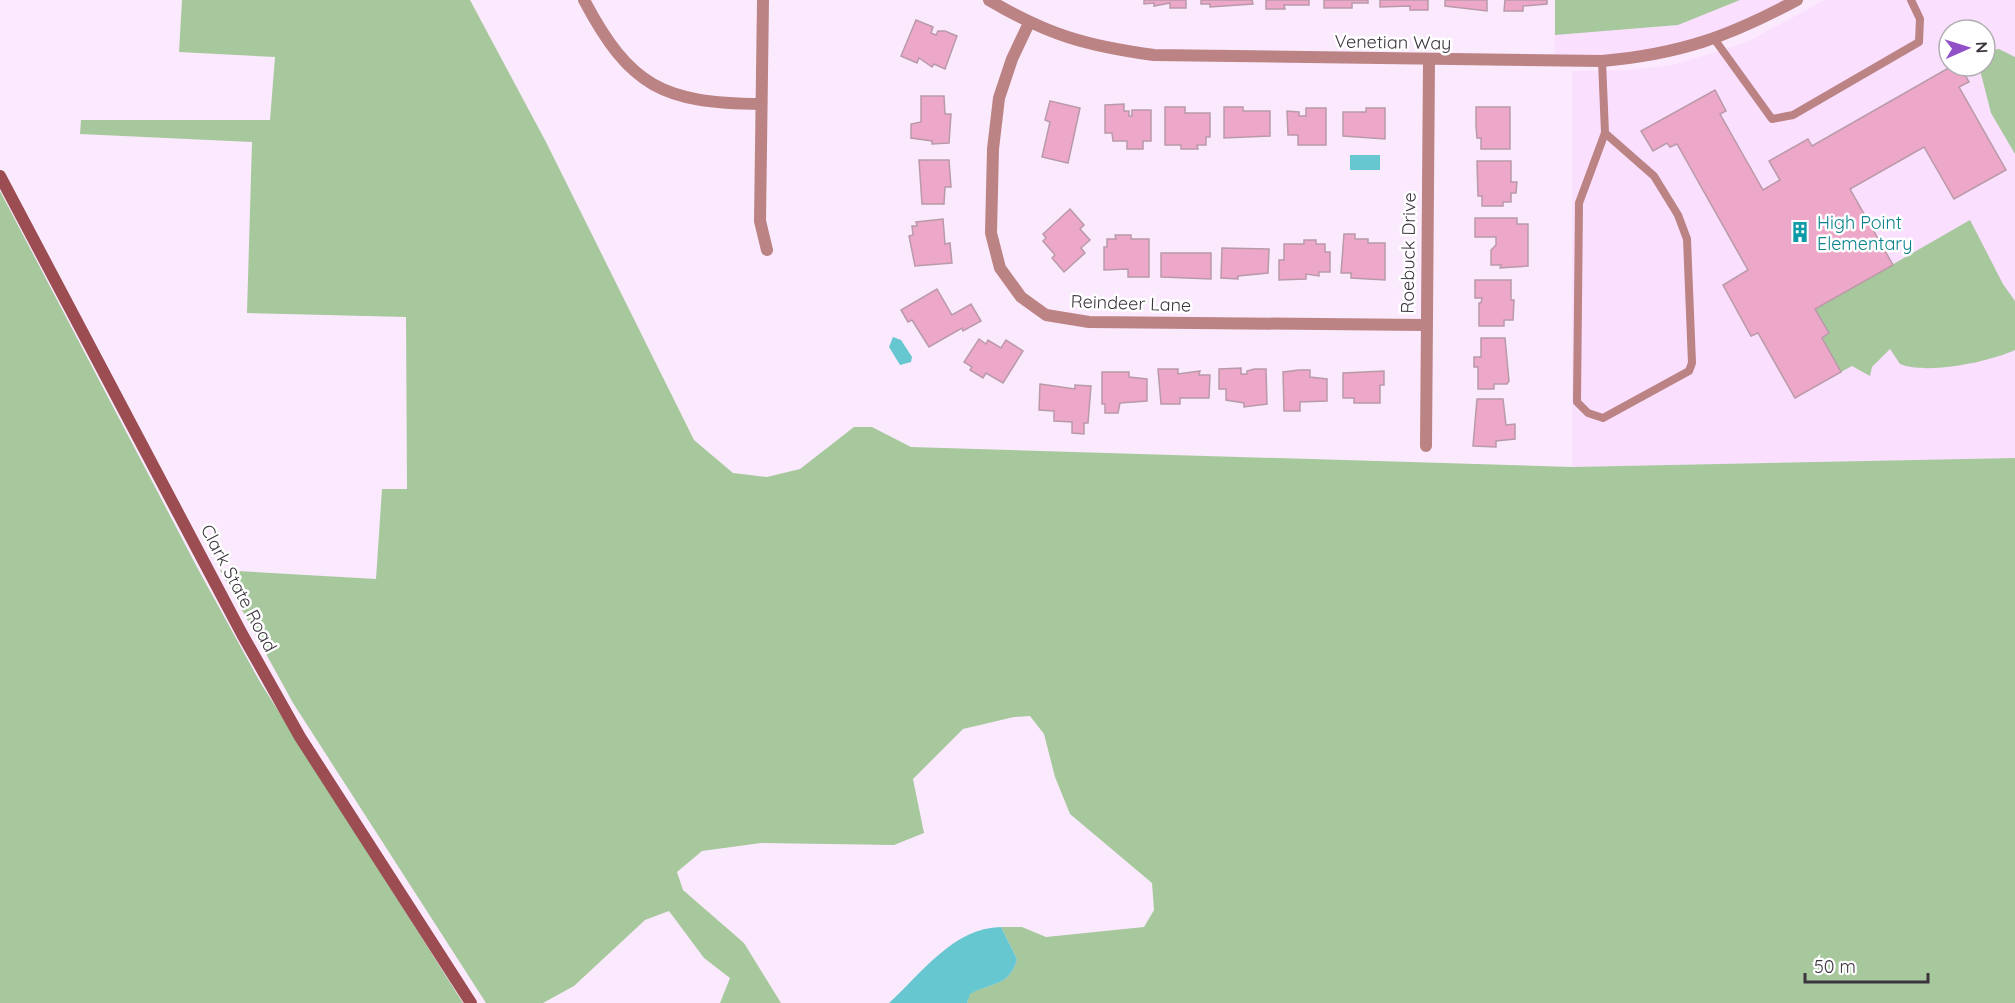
<svg xmlns="http://www.w3.org/2000/svg" width="2015" height="1003" font-family="Quicksand,sans-serif">
<rect width="100%" height="100%" fill="#fbeafe"/>
<g fill="#fadfff" fill-rule="evenodd">
<path d="M1555,0h242l-122,52 -121,9z"/>
<path d="M1825,0h190v458l-443,9v-396l58,-1 43,-5 72,-22zM1949,30h36v36h-36z"/>
</g>
<g fill="#a7c89d">
<path d="M182,0h288l76,142 148,298 39,33 34,4 33,-8 54,-42h18l39,20 661,20 443,-9v545h-1048l2,-9c22,-12 41,-7 48,-35l-16,-32h21l24,10 98,-10 10,-17 -2,-27 -82,-69 -15,-37 -11,-43 -14,-18 -16,1 -51,12 -50,50 11,54 -30,12 -133,-2 -59,8 -25,21 6,18 61,53 37,60h-61l10,-25 -26,-20 -35,-47 -24,9 -71,66 -31,17h-57l-193,-300 -73,-133 156,9 6,-90h25l-1,-172 -159,-4 5,-171 -172,-8 1,-14h189l5,-63 -96,-5z"/>
<path d="M1555,0h185l-62,25 -123,10z"/>
<path d="M1999,49l16,8v97l-24,-41 -12,-47h6v-15z"/>
<path d="M0,191l198,378 62,113 203,321h-463z"/>
<path d="M1970,220l33,64 12,17v49c-26,12 -88,25 -115,14l-10,-15 -18,18 -2,9 -18,-10 -11,6 -19,-34 7,-5 -14,-24z"/>
</g>
<g fill="#66c7d0">
<rect x="1350" y="155" width="30" height="15"/>
<path d="M893,337l8,3 11,17 -1,5 -11,3 -11,-18z"/>
<path d="M1001,927l16,32c-7,28 -26,23 -47,35l-3,9h-78c33,-30 64,-75 112,-76z"/>
</g>
<g fill="#eda7c8" stroke="#b99aa8" stroke-width="1.5">
<path d="M1144,0h42v8h-16v-5l-16,3v-3l-10,1z"/>
<path d="M1201,0h51l1,4 -43,3v-3h-9z"/>
<path d="M1266,0h43v5h-25l1,4h-19z"/>
<path d="M1324,0h44v3h-16v5h-28z"/>
<path d="M1380,0h48v10h-18v-4l-30,1z"/>
<path d="M1445,0h42v11l-42,-5z"/>
<path d="M1505,0h42v4l-24,2v5h-19z"/>
<path d="M916,20l17,7 -2,6 5,2 2,-4h7l12,5 -12,33 -11,-5 -2,3 -13,-9 -2,5 -16,-7z"/>
<path d="M1952,66h8l9,16 -10,5 47,83 -52,29 -30,-52 -74,42 43,76 -78,44 14,24 -7,5 19,34 -46,26 -37,-65 -7,3 -28,-51 25,-15 -71,-126 -7,3 -3,-4 -14,8 -12,-20 74,-41 11,21 -6,3 43,76 17,-10 -11,-19 39,-22 4,7z"/>
<path d="M921,96h23l1,18h6l-2,29 -17,1v-3l-21,-3v-14l10,-2z"/>
<path d="M1050,101l30,7 -12,55 -26,-6 8,-35 -5,-2z"/>
<path d="M1124,104v7h5v5h3v-6h19v31h-8v8h-16v-8h-14l-1,-8h-7v-28z"/>
<path d="M1165,107h20v6h25v24h-4v8h-9l1,4h-17v-4h-16z"/>
<path d="M1224,107h19v4h27v25l-46,2z"/>
<path d="M1476,107h34v42h-29v-11h-4l-1,-12z"/>
<path d="M1306,108h20v37h-28v-10h-10l-1,-24 12,1v4h7z"/>
<path d="M1366,108h19v31l-42,-3v-24h23z"/>
<path d="M919,160h30l2,27h-6l-1,17h-22z"/>
<path d="M1477,161h34v21h6l-1,11h-5v9h-8v4h-21v-10h-4z"/>
<path d="M1070,209l14,16 -4,4 10,11 -9,8 4,5 -21,19 -12,-14 3,-3 -12,-14 3,-3 -3,-4z"/>
<path d="M1475,218h42v6h11v42l-28,2 1,-3h-10v-15l5,-5v-8h-21z"/>
<path d="M943,219l2,25 5,-1 2,20 -37,3 -6,-30 4,-1 -1,-9h5l-1,-4z"/>
<path d="M1344,234h11v5h13v4h17v37l-34,-2v-5h-10z"/>
<path d="M1115,235h16v4h18v38h-21v-8l-24,1v-23h3v-8h9z"/>
<path d="M1304,240h12v4h9v8h5v20h-11v4l-13,-2v5l-27,1v-20h5v-16h20z"/>
<path d="M1222,248l47,1 -1,24 -30,3v3l-17,-1z"/>
<path d="M1161,253h50v26l-50,-2z"/>
<path d="M1475,280h36v20h3l-1,20h-9v6h-25v-23h2l1,-5h-7z"/>
<path d="M937,289l15,26 19,-11 10,17 -18,10 -1,-3 -33,19 -17,-27 -4,2 -7,-12z"/>
<path d="M1481,338h24l4,43 -2,3h-13v5h-16v-22h-4v-10h7z"/>
<path d="M979,339l7,5 2,-4 13,8 5,-8 17,11 -20,32 -17,-10 -3,5 -13,-8 2,-3 -8,-5z"/>
<path d="M1241,368v6h6v-3l7,-2h12l1,35 -23,3v-4l-18,-3v-11h-7v-20z"/>
<path d="M1158,369h20v5l22,-3 -1,4h11l-1,23h-29v6h-19z"/>
<path d="M1299,370h11v7l17,2v22l-27,1v9h-16l-1,-39z"/>
<path d="M1384,371v14h-4v18h-26v-5h-11v-25z"/>
<path d="M1102,372h27v5l18,2v22l-27,2 -2,10h-13v-9h-3z"/>
<path d="M1040,384l35,5v-4l16,1 -3,37h-4v11l-12,-1v-11l-18,-1v-10l-15,-1z"/>
<path d="M1477,399h26l3,26 9,-1v15l-19,2v6l-23,-1z"/>
</g>
<g fill="none" stroke-linecap="round" stroke-linejoin="round">
<g stroke="#bb8384" stroke-width="8">
<path d="M1715,40l57,79 21,-4 126,-73 1,-23 -9,-19"/>
<path d="M1602,61l3,72 -26,70 -2,199 11,11 15,5 86,-47 3,-8 -5,-124 -9,-24 -24,-39 -49,-43"/>
</g>
<g stroke="#bb8384" stroke-width="12">
<path d="M584,0c46,87 79,103 177,104"/>
<path d="M763,0l-3,221 7,29"/>
<path d="M989,0c59,35 98,46 165,55l448,6c78,-7 126,-24 195,-61"/>
<path d="M1029,23l-17,36 -13,39 -6,51 -2,84 9,35 21,29 25,18 43,7 336,3"/>
<path d="M1426,446l3,-386"/>
</g>
<path stroke="#9b4d52" stroke-width="12" d="M0,176l242,458 58,103 171,266"/>
</g>
<defs>
<symbol id="building-bare" viewBox="-9 -9 18 18"><path d="M-4-6H4V6H1V3H-1V6H-4ZM-2.5-4.3h1.7v1.8h-1.7ZM.8-4.3h1.7v1.8H.8ZM-2.5-1h1.7V.8h-1.7ZM.8-1h1.7V.8H.8Z" fill="#0f9aa8" stroke="#fff" stroke-width="2.5" paint-order="stroke"/></symbol>
</defs>
<g fill-rule="evenodd">
<use href="#building-bare" x="1785" y="217" width="30" height="30"/>
</g>
<g text-anchor="middle" dominant-baseline="central" stroke-width="5" stroke-linejoin="round" paint-order="stroke">
<g font-size="18" fill="#3c343e" stroke="#fff">
<text transform="translate(1393 42) rotate(1)">Venetian Way</text>
<text transform="translate(1408 253) rotate(-89)">Roebuck Drive</text>
<text transform="translate(1131 303) rotate(2)">Reindeer Lane</text>
<text transform="translate(239 588) rotate(62)">Clark State Road</text>
</g>
<g font-size="18" fill="#0d838f" stroke="#fff" text-anchor="start">
<text x="1817" y="222">High Point<tspan x="1817" dy="21">Elementary</tspan></text>
</g>
</g>
<g transform="translate(1967 48) rotate(87)"><circle r="28" fill="#ffffff" stroke="#b1aeb2" stroke-width="1.5"/>
<path d="M0-4.5L10 22L0 15L-10 22Z" fill="#9250c6"/>
<text y="-9" font-size="16" font-weight="bold" text-anchor="middle" fill="#3c343e">N</text>
</g>
<path d="M1805 973v9h123v-9" fill="none" stroke="#3c343e" stroke-width="3"/>
<text x="1814" y="973" font-size="18" fill="#3c343e" stroke="#ffffff" stroke-width="4.5" paint-order="stroke">50 m</text>
</svg>
